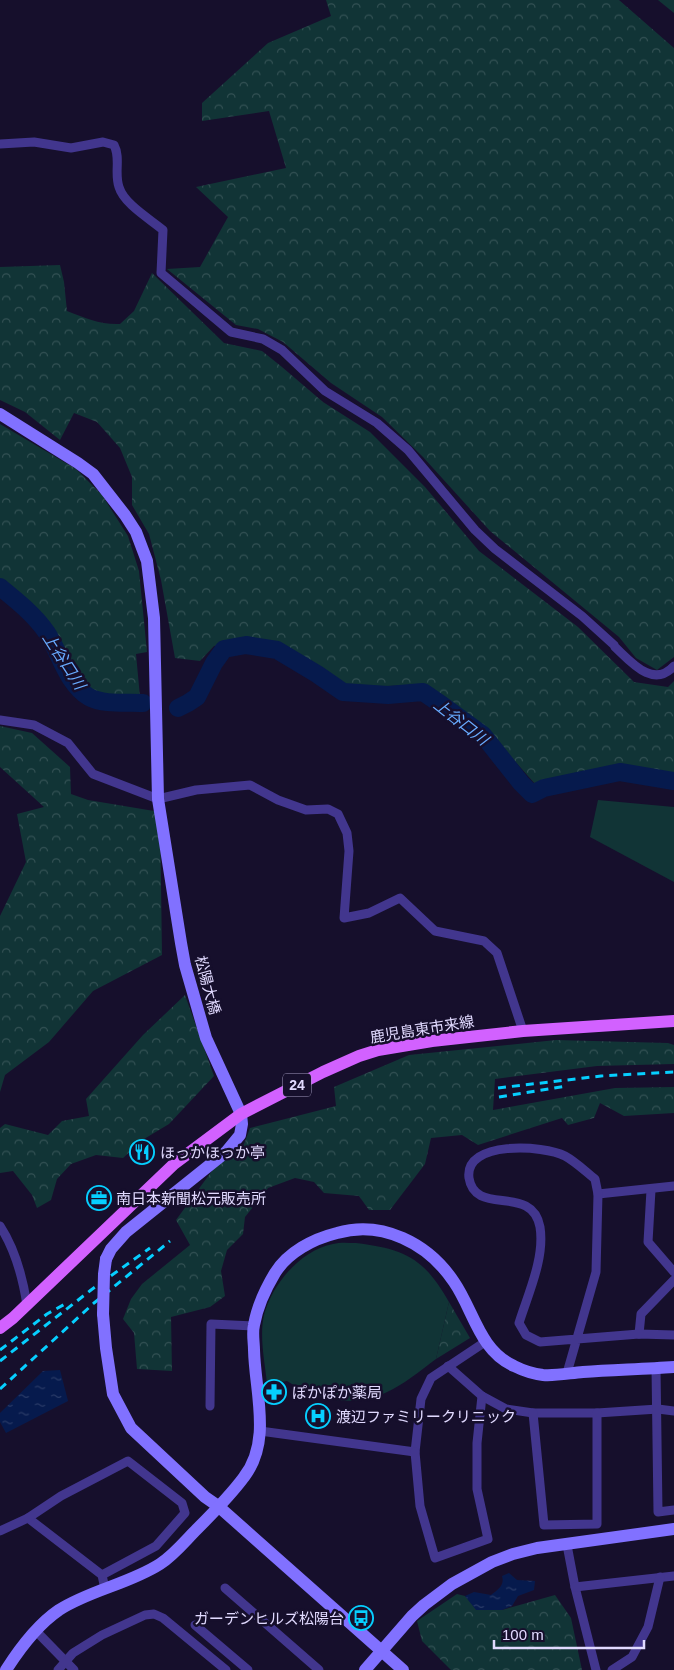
<svg xmlns="http://www.w3.org/2000/svg" width="674" height="1670" font-family="Arial,'Noto Sans JP',sans-serif">
<defs>
<pattern id="forest-crowns" width="20" height="18" patternUnits="userSpaceOnUse" patternTransform="scale(1.25)"><rect width="20" height="18" fill="#113436"/><path d="M2 6a3 3 0 1 1 6 0M12 15a3 3 0 1 1 6 0" fill="none" stroke="#335154"/></pattern>
<pattern id="water-ripples" width="26" height="14" patternUnits="userSpaceOnUse" patternTransform="scale(1.25)"><rect width="26" height="14" fill="#061a4d"/><path d="M2 4q2-2 4 0t4 0M15 11q2-2 4 0t4 0" fill="none" stroke="#2a3b68"/></pattern>
</defs>
<rect width="100%" height="100%" fill="#160f2c"/>
<g fill="#113436">
<path d="M598,800l76,7v75l-84,-45z"/>
<path d="M356,1243c49,6 68,15 93,59l-13,57c-16,12 -33,26 -51,34 -34,15 -69,7 -98,-12l-20,3c-2,-22 -8,-47 -3,-69 8,-31 37,-65 69,-71 7,-2 16,-1 23,-1z"/>
</g>
<g fill="url(#forest-crowns)">
<path d="M326,0h293l55,48v609l-17,13 -21,-12 -17,-21 -129,-106 -67,-74 -41,-40 -51,-34 -48,-41 -25,-13 -22,-4 -69,-56 33,-2 28,-50 -32,-30 90,-19 -17,-57 -67,10v-18l66,-60 63,-27z"/>
<path d="M658,0h16v13z"/>
<path d="M60,265l4,17 3,29c18,7 34,14 53,13l14,-13 18,-38 72,70 38,8 20,16 41,35 47,30 55,55 54,64 99,76 56,55 34,5 6,-6v94l-60,-10 -78,20 -48,-54 -64,-46 -78,2 -64,-40 -31,-9 -37,8 -14,15 -25,-3 -14,-78 -12,-46 -17,-29v-28l-12,-29 -23,-26 -23,-9 -14,27 -35,-28 -25,-12v-133z"/>
<path d="M0,424l76,45 26,26 26,41 11,35 8,81 -11,2 4,43c-13,0 -35,3 -46,-3 -22,-9 -32,-48 -46,-65 -14,-19 -30,-34 -48,-50z"/>
<path d="M0,726l32,7 38,34 1,27 17,6 72,12 2,143 -69,36 -44,51 -44,33 -5,17v-176l26,-54 -9,-48 27,-7 -44,-40z"/>
<path d="M185,995l29,81 -45,48 -25,15 -21,19 -27,-3 -25,9 -14,15 -6,21 -14,8 -5,-13 -19,-24 -13,2v-45l5,-4 43,11 14,-14 27,-5 -3,-17 57,-64z"/>
<path d="M556,1040l112,3 6,2v19l-77,2 -102,13 -2,31 122,-22 59,-1v26l-50,3 -24,-13 -6,15 -26,7 -6,-7 -84,27 -16,-10 -31,3 -6,26 -35,46h-21l-10,-14 -35,-3 -10,-11 -19,-4 -27,10 -23,29 -2,17 -16,16 -6,21 4,25 -15,11 -39,10 1,54 -35,-2 -3,-36 -11,-14 8,-20 11,-15 48,-39 -14,-25 41,-56 27,-20 6,-16 86,-22 -2,-19 75,-32z"/>
<path d="M449,1302l21,36 -34,21z"/>
<path d="M457,1594l8,2 12,14h25l53,-15 16,23 11,52h-131l-29,-29 -5,-20z"/>
</g>
<g fill="url(#water-ripples)">
<path d="M60,1370l8,31 -62,32 -6,-11v-9l43,-42z"/>
<path d="M509,1573l8,7 18,1 -1,9 -16,6 -6,10 -10,4h-26l-11,-14 9,-4 17,3c7,-5 14,-10 11,-19z"/>
</g>
<g fill="none" stroke-linecap="round" stroke-linejoin="round">
<g stroke="#061a4d" stroke-width="18">
<path d="M0,587c16,13 35,28 47,46 13,20 20,51 42,64 15,8 37,5 54,6"/>
<path d="M178,708l10,-5 9,-6 17,-34 10,-14 22,-4 31,5 40,24 26,18 45,3 35,-3 19,13 41,30 38,48 11,11 12,-6 76,-16 54,9"/>
</g>
<g stroke="#42368e" stroke-width="9">
<path d="M0,144l34,-2 37,6 32,-6 11,3c7,13 0,28 5,42 5,17 31,32 44,43l-2,43 70,59 32,7 19,11 43,41 52,32 31,27 67,80 20,19 87,67 32,29 1,2c16,15 38,42 59,19"/>
<path d="M0,720l34,5 34,18 25,31 65,25 38,-9 54,-5 28,15 28,10 22,-1 10,5 9,19 2,18 -5,67 25,-5 31,-15 35,33 49,10 13,12 26,78"/>
<path d="M651,1190l-3,52 26,30"/>
<path d="M598,1194l76,-8"/>
<path d="M0,1226c15,23 23,53 27,79"/>
<path d="M639,1334l2,-20 33,-34"/>
<path d="M448,1366l34,30 24,13 27,4h64l61,-4 16,2"/>
<path d="M656,1368l2,144 16,-2"/>
<path d="M567,1373l29,-101 2,-78 -3,-15c-9,-7 -19,-17 -30,-23 -21,-11 -101,-16 -96,22 6,39 63,5 71,49 5,31 -12,67 -21,96l7,12 14,7 99,-8 35,1"/>
<path d="M210,1406l1,-82 43,2"/>
<path d="M533,1413l11,112 53,-1v-111"/>
<path d="M260,1431l155,21 6,-53 10,-21 54,-36"/>
<path d="M415,1452l5,54 15,52 53,-19 -11,-50v-46l5,-47"/>
<path d="M28,1518l74,57 3,14"/>
<path d="M0,1531l28,-13 33,-22 67,-35 54,42 3,10 -29,33 -54,29"/>
<path d="M567,1545l8,42 21,83"/>
<path d="M575,1587l99,-11"/>
<path d="M225,1588l94,82"/>
<path d="M195,1625l53,45"/>
<path d="M35,1630l39,40"/>
<path d="M58,1670l15,-17 29,-18 43,-20 9,-1 9,4 63,52"/>
<path d="M612,1670l20,-13 16,-30 12,-50"/>
</g>
<g stroke="#8171ff" stroke-width="12">
<path d="M0,414l78,49 15,11 32,41 11,17 11,29 7,57 4,181 23,144 4,22 21,73 35,76 1,10 -2,11 -14,17 -100,80 -15,17 -5,10"/>
<path d="M103,1314l3,34 7,46 18,34 74,69 13,9 185,164"/>
<path d="M6,1670c14,-22 31,-45 53,-60 31,-20 70,-26 101,-46 14,-9 25,-23 37,-35 16,-16 33,-33 47,-52 28,-36 11,-85 10,-127 0,-8 -2,-17 0,-25 3,-17 12,-37 21,-52 13,-21 38,-34 62,-40 45,-13 91,10 117,49 20,29 25,68 60,84 8,4 20,8 29,9 13,1 27,-2 40,-3 31,-2 61,-3 91,-5"/>
<path d="M365,1670l47,-54 12,-11 28,-21 40,-22 21,-8 24,-6 137,-19"/>
</g>
<path stroke="#d261ff" stroke-width="12" d="M0,1328l13,-10 161,-154 67,-50 82,-42 36,-16 19,-6 54,-9 91,-10 151,-10"/>
<g stroke="#06cfff" stroke-width="3" stroke-dasharray="8 6" stroke-linecap="butt">
<path d="M498,1088l103,-12 73,-4"/>
<path d="M499,1097l68,-11"/>
<path d="M0,1350l47,-36 18,-10"/>
<path d="M0,1361l91,-71 59,-42"/>
<path d="M0,1389l94,-86 76,-62"/>
</g>
<path stroke="#8171ff" stroke-width="12" d="M103,1314l1,-40 2,-15"/>
</g>
<defs>
<symbol id="restaurant-ring" viewBox="-11 -11 22 22"><circle r="9.5" fill="#160f2c" stroke="#06cfff" stroke-width="1.5"/><path d="M-5-6h1v4h1v-4h1v4h1v-4h1v5L-1.5 .5V6h-2V.5L-5-1ZM5-6V6H3V1.5H1.5Q1.5-4 5-6Z" fill="#06cfff"/></symbol>
<symbol id="office-ring" viewBox="-11 -11 22 22"><circle r="9.5" fill="#160f2c" stroke="#06cfff" stroke-width="1.5"/><path d="M-6-3h4V-5.5h4V-3h4V5H-6ZM-1-4.5V-3h2v-1.5ZM-6 0V1H6V0Z" fill="#06cfff"/></symbol>
<symbol id="pharmacy-ring" viewBox="-11 -11 22 22"><circle r="9.5" fill="#160f2c" stroke="#06cfff" stroke-width="1.5"/><path d="M-2-6h4v4h4v4h-4v4h-4v-4h-4v-4h4Z" fill="#06cfff"/></symbol>
<symbol id="hospital-ring" viewBox="-11 -11 22 22"><circle r="9.5" fill="#160f2c" stroke="#06cfff" stroke-width="1.5"/><path d="M-5-5h3v3.5h4V-5h3V5h-3V1.5h-4V5h-3Z" fill="#06cfff"/></symbol>
<symbol id="bus-ring" viewBox="-11 -11 22 22"><circle r="9.5" fill="#160f2c" stroke="#06cfff" stroke-width="1.5"/><path d="M-5-6H5V4H4V6H2V4H-2V6H-4V4H-5ZM-3.5-4V0h7V-4ZM-3.5 1.2v1.5H-2V1.2ZM2 1.2v1.5H3.5V1.2Z" fill="#06cfff"/></symbol>
</defs>
<g fill-rule="evenodd">
<use href="#restaurant-ring" x="128" y="1138" width="28" height="28"/>
<use href="#office-ring" x="85" y="1184" width="28" height="28"/>
<use href="#pharmacy-ring" x="260" y="1378" width="28" height="28"/>
<use href="#hospital-ring" x="304" y="1402" width="28" height="28"/>
<use href="#bus-ring" x="347" y="1604" width="28" height="28"/>
</g>
<g text-anchor="middle" dominant-baseline="central" stroke-width="5" stroke-linejoin="round" paint-order="stroke">
<rect fill="#160f2c" stroke="#a49dc0" stroke-width="1" x="283" y="1073.5" width="28" height="23" rx="4"/>
<g font-size="14" font-weight="bold" fill="#e1daff">
<text x="297" y="1085">24</text>
</g>
<g font-size="15" fill="#e1daff" stroke="#160f2c">
<text transform="translate(208 985) rotate(75)">松陽大橋</text>
<text transform="translate(422 1029) rotate(-9)">鹿児島東市来線</text>
</g>
<g font-size="15" fill="#e1daff" stroke="#160f2c" text-anchor="start">
<text x="160" y="1152">ほっかほっか亭</text>
<text x="116" y="1198">南日本新聞松元販売所</text>
<text x="292" y="1392">ぽかぽか薬局</text>
<text x="336" y="1416">渡辺ファミリークリニック</text>
<text x="344" y="1618" text-anchor="end">ガーデンヒルズ松陽台</text>
</g>
<g font-size="16" font-style="italic" fill="#68abff" stroke="#160f2c">
<text transform="translate(64 661) rotate(57)">上谷口川</text>
<text transform="translate(461 722) rotate(38)">上谷口川</text>
</g>
</g>
<path d="M494 1640v8h150v-8" fill="none" stroke="#e1daff" stroke-width="2.5"/>
<text x="502" y="1640" font-size="15" fill="#e1daff" stroke="#160f2c" stroke-width="4" paint-order="stroke">100 m</text>
</svg>
